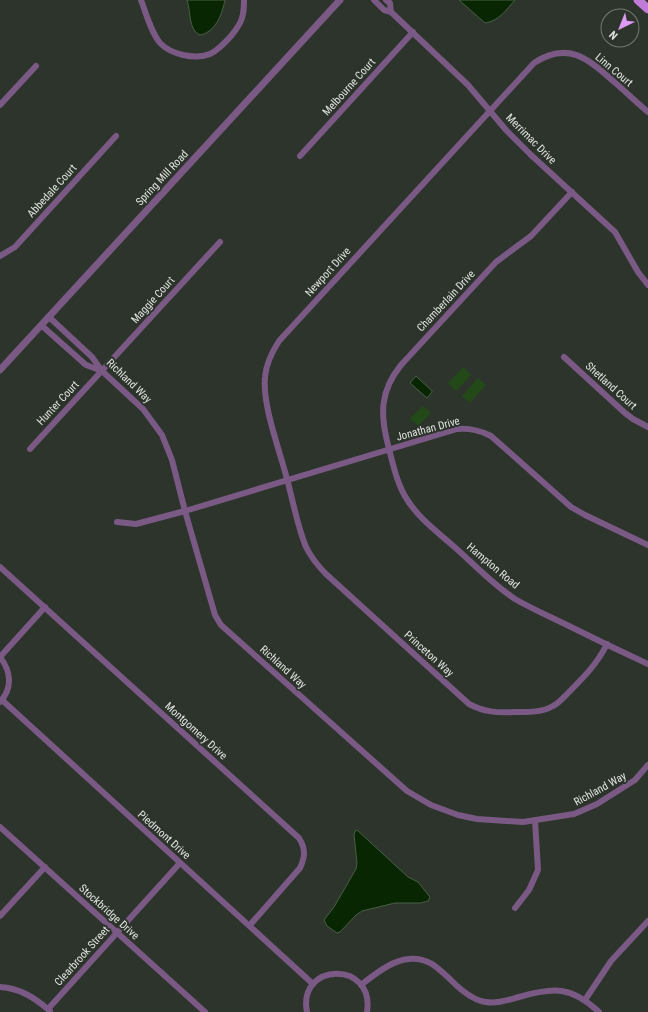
<svg xmlns="http://www.w3.org/2000/svg" width="648" height="1012" font-family="'Roboto Condensed',sans-serif">
<rect width="100%" height="100%" fill="#2d342c"/>
<g fill="#224917">
<path d="M463,367l8,8 -15,16 -8,-8z"/>
<path d="M478,378l8,7 -16,18 -8,-7z"/>
<path d="M423,406l8,7 -12,12h-2l-7,-6 1,-2z"/>
</g>
<g fill="#092602" stroke="#495f44">
<path d="M187,0h38c-3,14 -9,32 -25,35 -12,-5 -9,-24 -13,-35z"/>
<path d="M459,0h56c-9,10 -16,21 -30,23z"/>
<path d="M416,376l16,15v1l-5,6 -17,-15z"/>
<path d="M357,830l51,47 10,5 12,15 -2,4 -7,2h-26l-33,8 -6,4 -16,17 -3,1 -10,-7 -3,-6 10,-13 22,-38 1,-6 -3,-28 1,-4z"/>
</g>
<g fill="none" stroke-linecap="round" stroke-linejoin="round">
<g stroke="#7a5985" stroke-width="6">
<path d="M141,0c5,13 11,35 20,44 6,6 14,9 22,11 24,5 33,-2 48,-19 4,-5 9,-11 11,-18 2,-6 2,-12 2,-18"/>
<path d="M374,0l10,10 7,2 77,73 38,45 25,25 84,77 23,40 10,13"/>
<path d="M386,0l4,3 1,9"/>
<path d="M0,105l36,-39"/>
<path d="M300,156l113,-124"/>
<path d="M572,192l-41,44 -35,26 -95,103c-21,26 -21,49 -13,80 5,19 9,40 20,56 11,17 28,30 43,43 21,18 41,40 64,55 17,10 36,18 54,27 26,13 53,26 79,38"/>
<path d="M0,256l15,-9 101,-111"/>
<path d="M49,317l43,40 10,14 41,38 19,26 10,25 13,51 30,104 6,10 186,166 24,14 27,10 19,4 46,3 51,-8 23,-10 38,-24 13,-15"/>
<path d="M41,325l45,40 16,6"/>
<path d="M564,357l61,56 8,6 15,8"/>
<path d="M30,449l190,-207"/>
<path d="M117,522l19,2 49,-13 272,-82c13,-1 22,1 34,7l80,71 14,8 63,30"/>
<path d="M0,567l299,271c7,11 6,19 1,30l-50,57"/>
<path d="M607,644c-10,20 -23,33 -38,48 -5,5 -10,11 -16,14 -12,7 -27,6 -39,6 -17,1 -30,0 -45,-8l-143,-130c-8,-8 -15,-17 -20,-27 -9,-22 -13,-46 -19,-68 -7,-28 -25,-74 -22,-102 1,-13 7,-25 14,-36l255,-278c33,-22 54,-5 79,18 12,10 23,21 35,31"/>
<path d="M0,657l45,-50"/>
<path d="M0,657c11,14 13,31 0,45"/>
<path d="M2,700l311,284"/>
<path d="M0,827l205,185"/>
<path d="M515,908l14,-18 9,-20 -3,-50"/>
<path d="M0,916l45,-49"/>
<path d="M361,985c20,-16 45,-36 71,-21 9,6 17,14 25,22 8,7 18,15 29,16 11,2 22,-2 33,-5 35,-10 52,-11 80,15"/>
<path d="M0,987c20,1 35,11 50,24"/>
<path d="M585,1000l26,-39 37,-40"/>
<path d="M48,1009l132,-146"/>
<path d="M307,1012c-10,-50 68,-52 60,0"/>
</g>
<path stroke="#7a5985" stroke-width="7" d="M0,370l340,-370"/>
<path stroke="#c17cd8" stroke-width="9" d="M638,0l10,9"/>
</g>
<g text-anchor="middle" dominant-baseline="central" stroke-width="4" stroke-linejoin="round" paint-order="stroke">
<g font-size="11" fill="#dfe3de" stroke="#2d342c">
<text transform="translate(614 70) rotate(40)">Linn Court</text>
<text transform="translate(349 87) rotate(-48)">Melbourne Court</text>
<text transform="translate(531 139) rotate(45)">Merrimac Drive</text>
<text transform="translate(162 178) rotate(-47)">Spring Mill Road</text>
<text transform="translate(52 191) rotate(-48)">Abbedale Court</text>
<text transform="translate(328 272) rotate(-48)">Newport Drive</text>
<text transform="translate(153 300) rotate(-48)">Maggie Court</text>
<text transform="translate(446 301) rotate(-47)">Chamberlain Drive</text>
<text transform="translate(129 381) rotate(44)">Richland Way</text>
<text transform="translate(611 386) rotate(42)">Shetland Court</text>
<text transform="translate(58 403) rotate(-47)">Hunter Court</text>
<text transform="translate(428 429) rotate(-15)">Jonathan Drive</text>
<text transform="translate(493 566) rotate(40)">Hampton Road</text>
<text transform="translate(429 654) rotate(42)">Princeton Way</text>
<text transform="translate(283 667) rotate(42)">Richland Way</text>
<text transform="translate(196 731) rotate(42)">Montgomery Drive</text>
<text transform="translate(600 789) rotate(-29)">Richland Way</text>
<text transform="translate(164 835) rotate(42)">Piedmont Drive</text>
<text transform="translate(109 912) rotate(42)">Stockbridge Drive</text>
<text transform="translate(82 956) rotate(-48)">Clearbrook Street</text>
</g>
</g>
<g transform="translate(620 28) rotate(223)"><circle r="19" fill="#2d342c" stroke="#747a73"/>
<path d="M0-3L7 15L0 10L-7 15Z" fill="#dd99f3"/>
<text y="-6" font-size="11" font-weight="bold" text-anchor="middle" fill="#dfe3de">N</text>
</g>
</svg>
